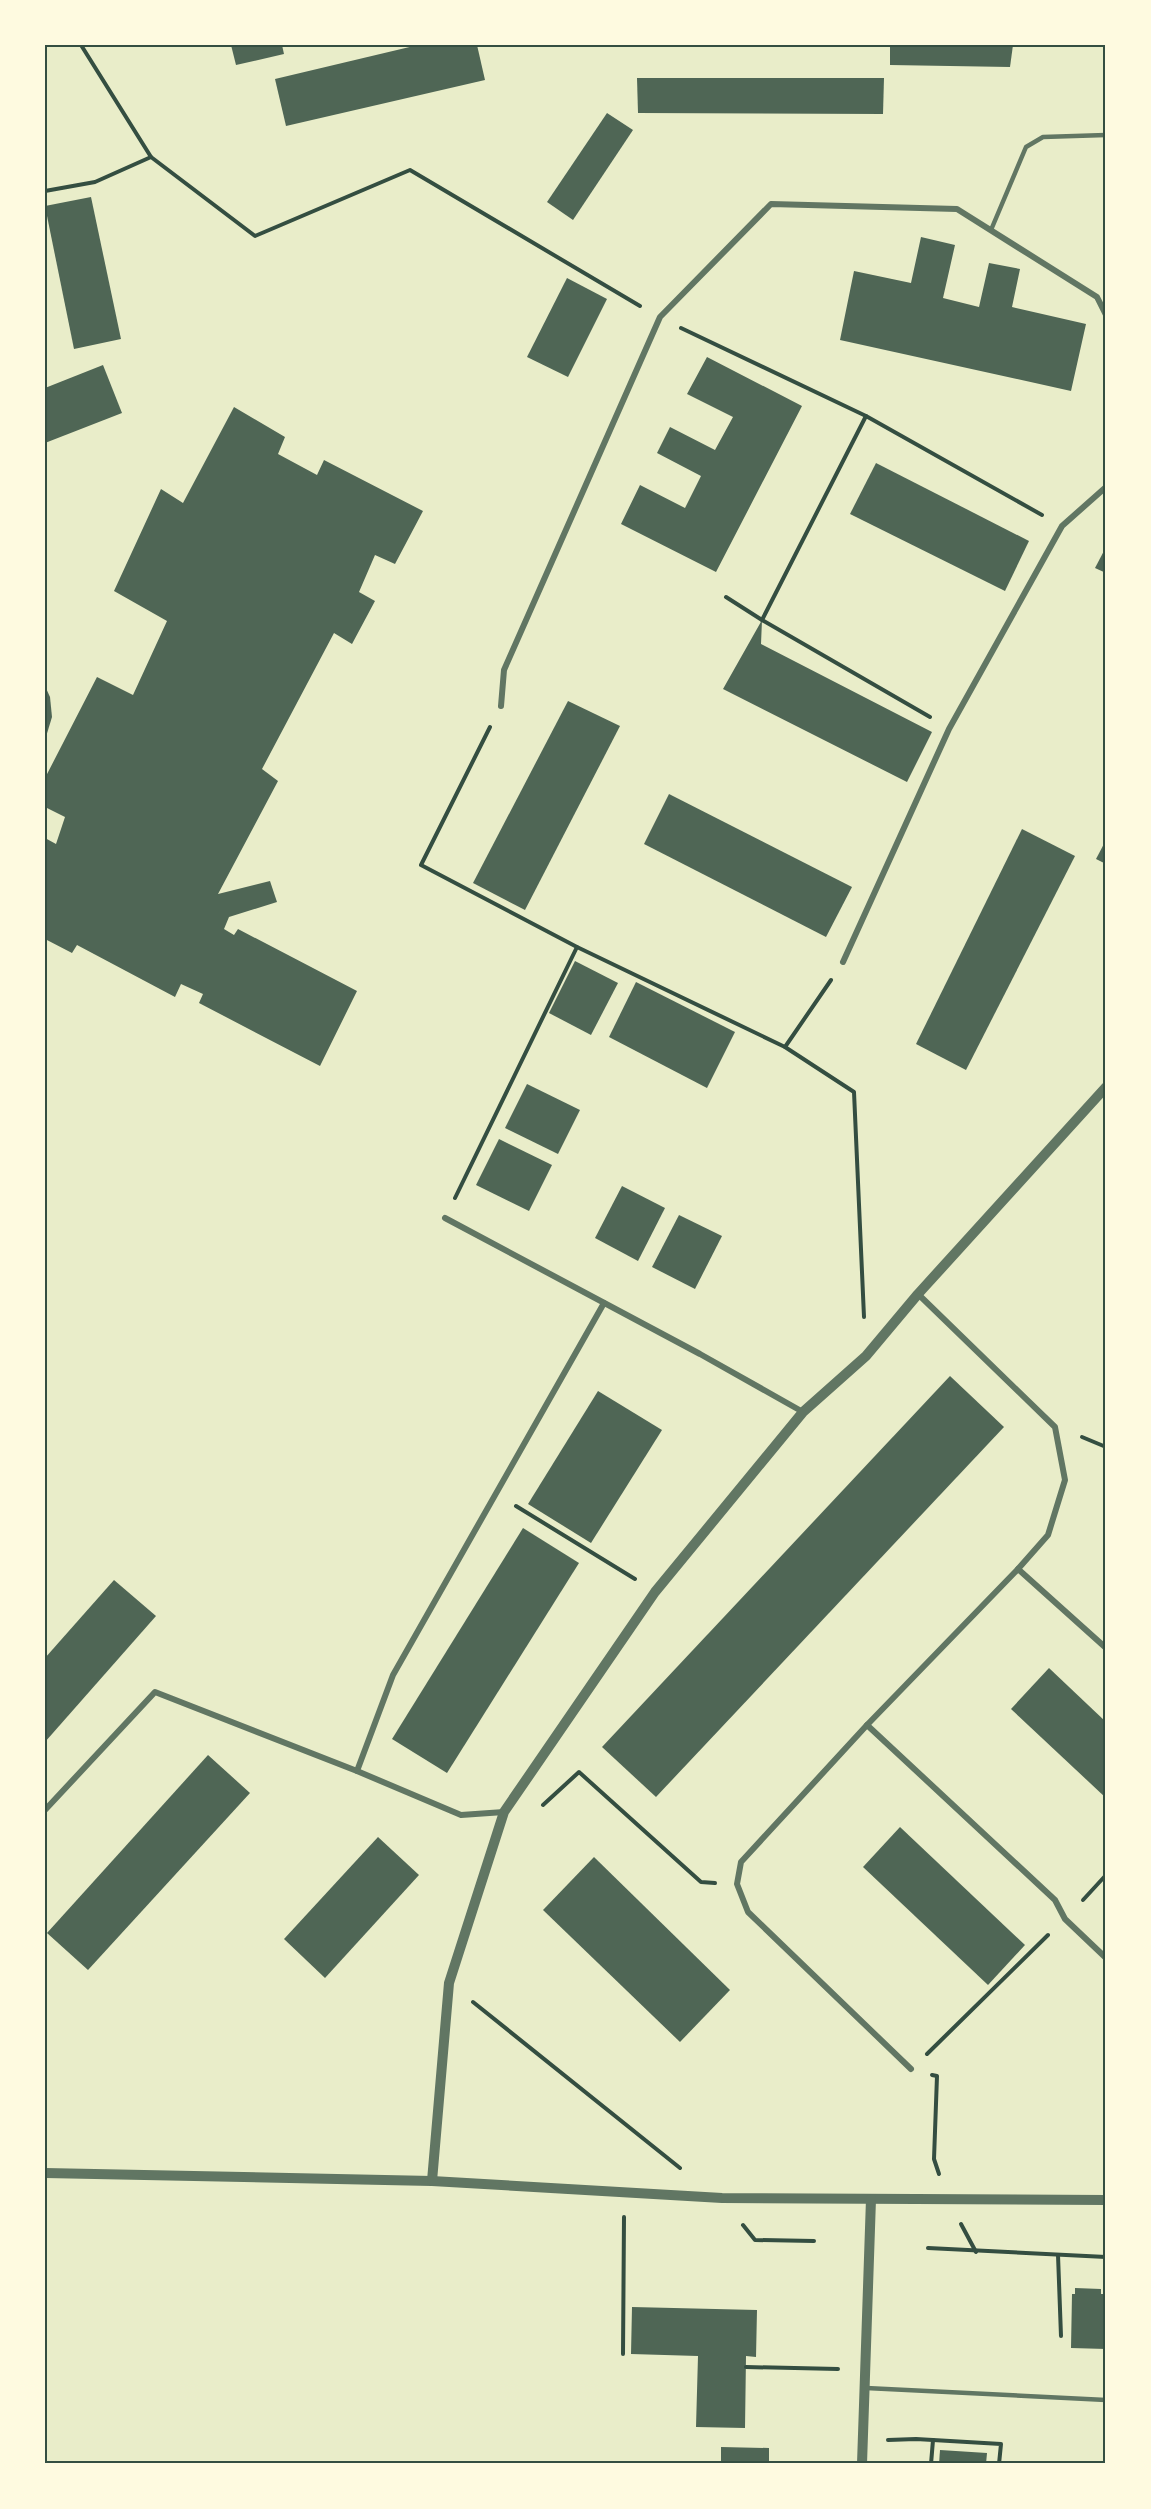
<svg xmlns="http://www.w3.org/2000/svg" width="1151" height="2509" font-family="'Noto Sans',sans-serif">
<rect width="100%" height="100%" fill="#e9edc9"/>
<g fill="#4f6655">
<path d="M231,45h51l2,9 -48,11z"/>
<path d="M418,45h59l8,35 -199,46 -11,-47z"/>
<path d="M890,45h123l-3,22 -120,-2z"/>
<path d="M637,78h247l-1,36 -245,-1z"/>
<path d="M607,113l26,17 -60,90 -26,-18z"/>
<path d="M91,197l30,142 -47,10 -29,-143z"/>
<path d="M921,237l34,8 -12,53 36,9 10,-44 31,6 -8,38 74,17 -15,67 -231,-51 14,-69 57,12z"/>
<path d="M567,278l40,21 -39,78 -41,-20z"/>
<path d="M707,357l95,49 -86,166 -95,-48 19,-39 45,23 16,-32 -44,-23 13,-26 45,23 18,-33 -46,-23z"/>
<path d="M103,365l19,48 -77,30v-55z"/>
<path d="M234,407l51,30 -7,17 39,21 7,-15 99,51 -28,53 -20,-9 -16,37 16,9 -23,43 -18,-11 -72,136 16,12 -60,113 52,-13 7,21 -48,15 -5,12 10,6 4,-6 119,62 -37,75 -121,-63 4,-9 -22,-10 -6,13 -98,-52 -5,8 -27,-14v-101l11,6 9,-27 -20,-10v-29l52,-101 36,18 34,-74 -53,-30 47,-102 22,14z"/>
<path d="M876,463l153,78 -24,50 -155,-77z"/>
<path d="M1106,547v26l-11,-5z"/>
<path d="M762,620l-1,24 171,88 -25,50 -184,-93z"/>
<path d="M45,686l5,11 2,20 -7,23z"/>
<path d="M568,701l52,25 -95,184 -52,-27z"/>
<path d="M669,794l183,93 -26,50 -182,-93z"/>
<path d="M1022,829l53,27 -109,214 -50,-26z"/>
<path d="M1106,840v24l-10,-5z"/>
<path d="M575,961l43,22 -27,52 -42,-22z"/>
<path d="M636,982l99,50 -28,56 -98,-51z"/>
<path d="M527,1084l53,26 -22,44 -53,-26z"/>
<path d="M499,1139l53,26 -23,46 -53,-26z"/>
<path d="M622,1186l43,22 -27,53 -43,-23z"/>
<path d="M679,1215l43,21 -27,53 -43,-22z"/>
<path d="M950,1376l54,51 -348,370 -54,-50z"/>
<path d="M598,1391l64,39 -71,113 -63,-39z"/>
<path d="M523,1528l56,35 -132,210 -55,-34z"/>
<path d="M114,1580l42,36 -111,126v-84z"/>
<path d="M1049,1668l57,54v76l-95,-89z"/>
<path d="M208,1755l42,38 -162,177 -41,-37z"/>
<path d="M900,1827l125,118 -37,40 -125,-118z"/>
<path d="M378,1837l41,38 -94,103 -41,-39z"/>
<path d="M594,1857l136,133 -50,52 -137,-132z"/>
<path d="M1075,2288l26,1v5h5v55l-35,-1 1,-54h3z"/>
<path d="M632,2307l125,3 -1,47 -10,-1 -1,72 -49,-1 2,-71 -67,-2z"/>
<path d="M721,2447l48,1v16h-48z"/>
<path d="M940,2450l47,3 -1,11h-47z"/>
</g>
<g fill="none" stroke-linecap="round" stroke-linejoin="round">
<g stroke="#344e41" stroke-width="4">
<path d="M81,45l70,112 104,79 155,-66 230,136"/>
<path d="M45,191l50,-9 56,-25"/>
<path d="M681,328l185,88 176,99"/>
<path d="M866,416l-104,204 168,97"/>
<path d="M726,597l36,23"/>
<path d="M490,727l-69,138 156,82 208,100 69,45 10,225"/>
<path d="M785,1047l46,-67"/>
<path d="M455,1198l122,-251"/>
<path d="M1082,1437l24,10"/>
<path d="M516,1506l119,73"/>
<path d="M543,1805l36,-33 122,110 14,1"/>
<path d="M1083,1900l23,-25"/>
<path d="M473,2002l207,166"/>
<path d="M927,2054l121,-119"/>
<path d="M932,2075l5,1 -3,83 5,15"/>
<path d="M961,2224l15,28"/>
<path d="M743,2225l12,15 59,1"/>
<path d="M928,2248l178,9"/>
<path d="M1058,2255l3,81"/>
<path d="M623,2354l1,-137"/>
<path d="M746,2367l92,2"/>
<path d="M888,2440l28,-1 85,5 -2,20"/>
<path d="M931,2464l2,-24"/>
</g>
<g stroke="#617663" stroke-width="4.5">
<path d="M991,230l35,-83 17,-10 63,-2"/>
<path d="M866,2388l240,12"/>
</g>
<g stroke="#617663" stroke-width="6">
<path d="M501,706l3,-36 156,-353 111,-113 186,5 140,88 9,18"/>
<path d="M843,962l106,-233 113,-203 44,-39"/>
<path d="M445,1218l255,136 103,58"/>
<path d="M918,1294l137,133 10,53 -17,55 -30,34 88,79"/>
<path d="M867,1725l188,175 10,19 41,39"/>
<path d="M357,1771l36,-96 211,-372"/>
<path d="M45,1810l110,-118 202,79 104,44 43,-3"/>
<path d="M911,2069l-163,-157 -11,-28 4,-22 126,-137 151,-156"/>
</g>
<g stroke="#617663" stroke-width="10">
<path d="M45,2173l387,8 290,17 384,2"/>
<path d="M432,2181l17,-198 55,-171 151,-220 148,-180 63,-56 52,-62 188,-207"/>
<path d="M862,2464l9,-265"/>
</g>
</g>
<rect width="1151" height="2509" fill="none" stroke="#fefae0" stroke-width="93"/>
<rect x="46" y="46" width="1058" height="2416" fill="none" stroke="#344e41" stroke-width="2"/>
</svg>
